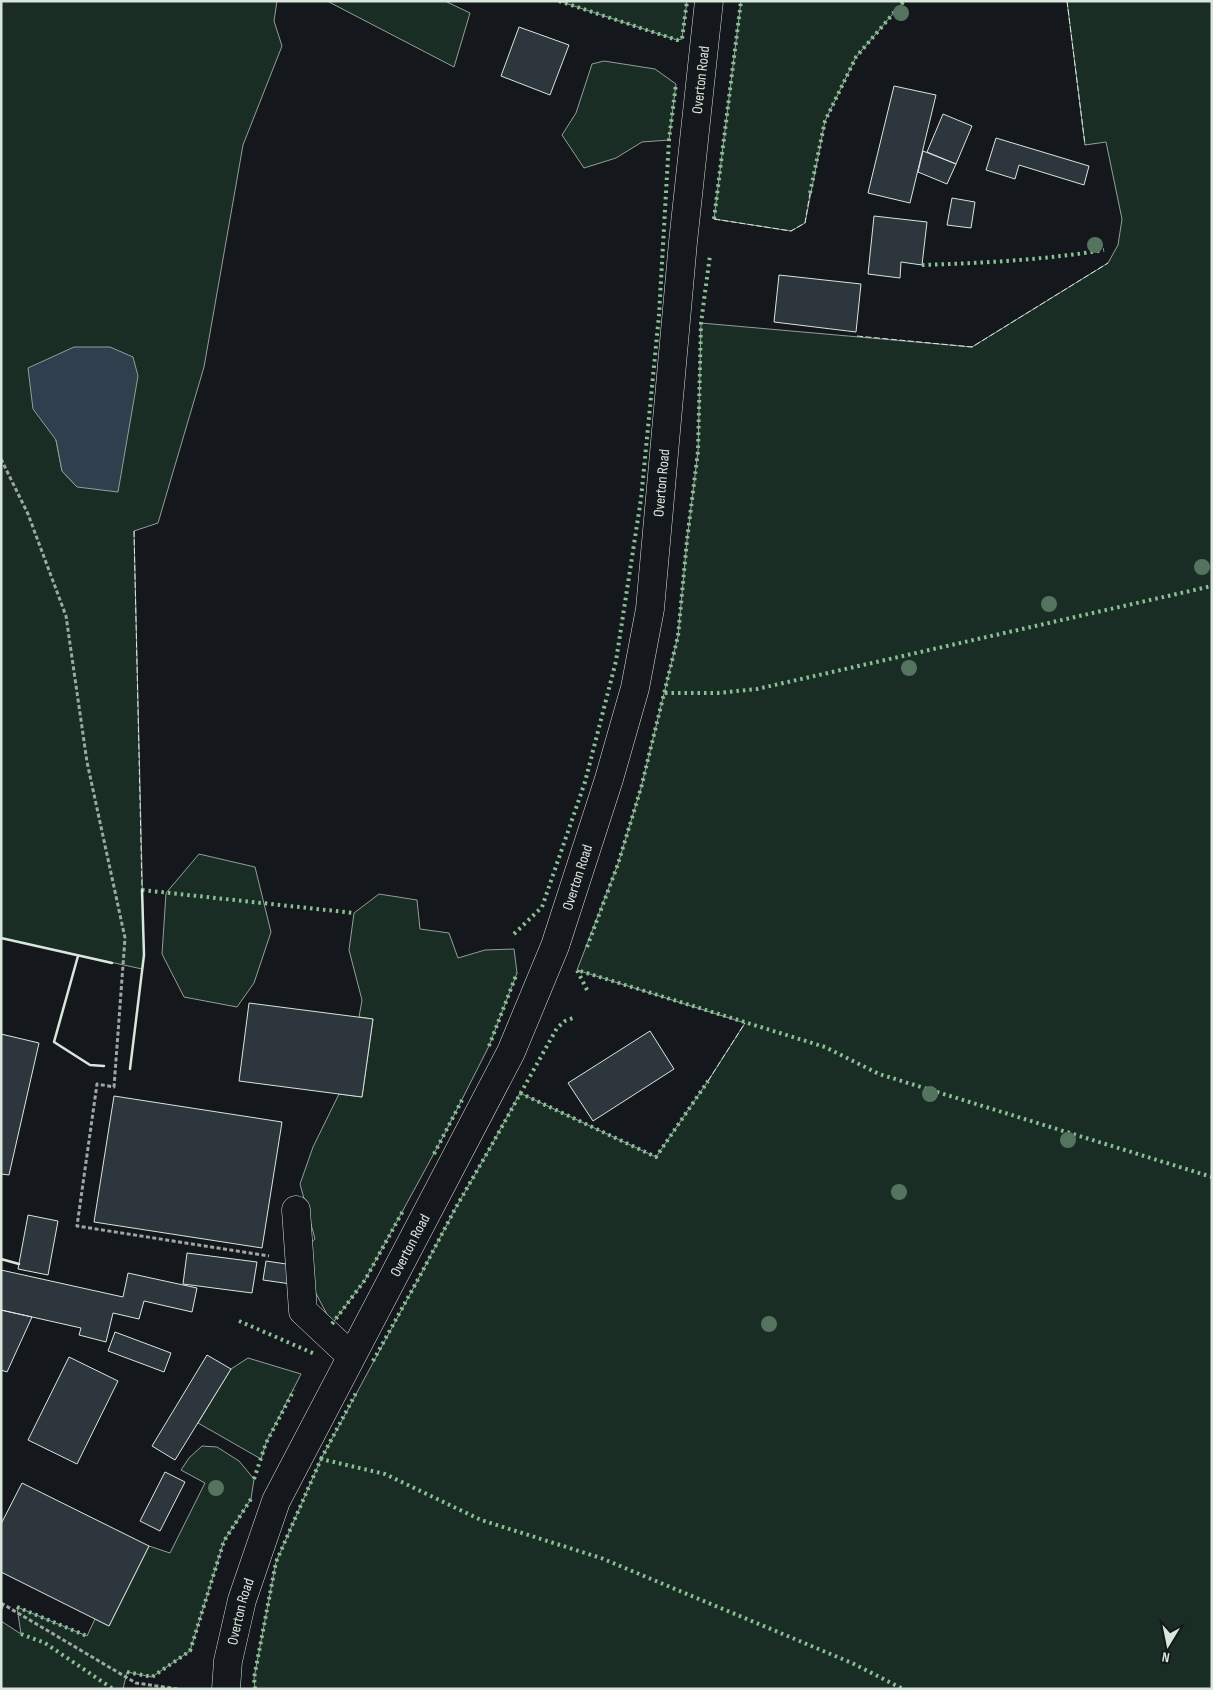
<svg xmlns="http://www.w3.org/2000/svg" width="1213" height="1690" font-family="'Sofia Sans Condensed',sans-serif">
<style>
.green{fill:#1a2d24;stroke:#939e99;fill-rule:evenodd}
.water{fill:#2f3f4d;stroke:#939e99}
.building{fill:#2c363c;stroke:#d8e6dc}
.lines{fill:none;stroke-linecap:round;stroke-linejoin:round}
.minor-casing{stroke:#d8e6dc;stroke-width:29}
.major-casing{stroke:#d8e6dc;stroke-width:29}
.path{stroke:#9da8a2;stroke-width:3;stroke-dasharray:4 2.5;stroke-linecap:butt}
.minor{stroke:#14181c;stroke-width:28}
.major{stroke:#14181c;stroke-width:28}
.hedge{stroke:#8ac095;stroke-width:4;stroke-dasharray:2.5 4;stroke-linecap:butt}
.fence{stroke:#d8e6dc;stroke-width:1;stroke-dasharray:6 2.5;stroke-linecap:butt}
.wall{stroke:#d8e6dc;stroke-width:2.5}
.tree{fill:#55745f}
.labels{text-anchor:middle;stroke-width:4;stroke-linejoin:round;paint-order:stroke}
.street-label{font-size:15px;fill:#d8e6dc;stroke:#14181c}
</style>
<rect width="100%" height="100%" fill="#14181c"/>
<path class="green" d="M1,1H277L274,21L282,46L243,145L204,367L158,523L134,531L144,955L142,969L1,938ZM56,440L77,487L62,471Z
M327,1H445L470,13L454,67Z
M559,1H687L682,39L677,40Z
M741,1H904L856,57L825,121L805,223L791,231L714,219Z
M1067,1H1212V1689H255L254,1678L276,1562L321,1459L422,1272L455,1209L490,1148L520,1093L656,1157L708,1081L745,1023L577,970L618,864L641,788L678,636L687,540L698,451L701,323L972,347L1108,263L1118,245L1122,219L1106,142L1085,145Z
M604,61L655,69L676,84L669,140L642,142L616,158L584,168L562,135L576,113L592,64Z
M199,854L255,867L271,932L254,983L237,1007L184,997L162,954L166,893Z
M379,894L417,900L420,929L449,933L458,958L485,950L514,949L517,973L489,1046L444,1135L365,1280L332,1324L310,1282L306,1247L315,1239L300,1184L313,1147L339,1094L362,1097L373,1019L359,1017L362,1000L349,950L354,913Z
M248,1358L301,1374L266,1443L261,1459L198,1423L231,1369Z
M202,1446L217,1447L239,1461L254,1479L251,1499L224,1541L190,1651L152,1677L127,1672L123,1689H1V1621L21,1634L17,1607L87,1636L95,1619L109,1626L149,1546L170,1553L205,1483L181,1470L189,1458Z"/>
<path class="water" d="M74,347H110L133,357L138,376L118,492L77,487L62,471L56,440L33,409L28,368Z"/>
<path class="building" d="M519,27L569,45L550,95L501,76Z
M894,86L936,95L910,203L868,193Z
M943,114L972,126L956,164L927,152Z
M996,138L1089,166L1084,185L1019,165L1015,179L986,170Z
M923,151L956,164L947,184L918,172Z
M952,198L975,202L971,228L947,225Z
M874,216L927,222L922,265L901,262L900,278L868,274Z
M779,275L861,284L856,332L774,322Z
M249,1003L373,1019L362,1097L239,1081Z
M650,1031L674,1069L593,1121L568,1083Z
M1,1034L39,1043L9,1175L1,1174Z
M114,1096L282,1122L262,1248L94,1222Z
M28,1215L58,1221L48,1275L18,1269Z
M187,1253L257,1262L252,1293L183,1284Z
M266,1261L293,1265L291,1284L263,1280Z
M1,1270L123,1297L128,1273L197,1288L192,1312L144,1301L139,1319L113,1313L106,1342L79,1335L81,1328L1,1310Z
M1,1310L32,1317L7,1372L1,1370Z
M115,1332L171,1353L164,1372L108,1351Z
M207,1355L231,1369L175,1460L152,1446Z
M69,1357L118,1381L77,1464L28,1440Z
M165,1472L185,1482L160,1531L140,1521Z
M22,1483L149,1546L109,1626L1,1572V1524Z"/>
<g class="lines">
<defs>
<path id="minor" d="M296,1210L303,1311L351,1356"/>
<g id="major">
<path id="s1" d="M226,1689L228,1661L242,1600L276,1501L511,1052L555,946L609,779L635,688L650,609L683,242L709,1"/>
</g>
</defs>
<use href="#minor" class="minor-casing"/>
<use href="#major" class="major-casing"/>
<path class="path" d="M1,459L28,514L66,616L87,762L125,938L114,1087L97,1084L77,1226L269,1256
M1,1603L136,1683L178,1689
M1,1609L3,1604"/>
<use href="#minor" class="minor"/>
<use href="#major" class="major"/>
<path class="hedge" d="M559,1L677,40L682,39L687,1
M810,193L825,121L856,57L904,1
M714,219L741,1
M922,265C983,263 1044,260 1104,250
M665,693H718L757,689L1212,586
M142,890L354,913
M514,934L542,907L585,782L616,661L641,499L659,315L669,140L676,84
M587,947L618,864L641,788L678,636L687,540L698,451L701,323L710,255
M587,990L577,970L825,1047L879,1074L1212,1177
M489,1046L517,973
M520,1093L656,1157L708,1081
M434,1154L462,1100
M239,1321L315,1354
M332,1324L365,1280L404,1209
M373,1361L422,1272L455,1209L490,1148L557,1028L565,1021L573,1018
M321,1459L357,1391
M254,1479L266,1443L294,1390
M17,1607L87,1636
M21,1634L45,1643L113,1689
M127,1672L152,1677L190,1651L224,1541L251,1499
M255,1689L254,1678L276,1562L321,1459L385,1474L481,1520L601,1558L852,1663L903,1689"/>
<path class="fence" d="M1067,1L1085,145
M714,219L791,231L805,223L810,193
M857,336L972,347L1108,263
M134,531L142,890
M708,1081L745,1023"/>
<path class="wall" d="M1,938L112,963
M78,956L54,1042L90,1065L104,1066
M130,1069L144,955L142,890
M1,1259L19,1264"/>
</g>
<g class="tree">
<circle cx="901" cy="13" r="8"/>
<circle cx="1095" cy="245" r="8"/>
<circle cx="1202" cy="567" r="8"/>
<circle cx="1049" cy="604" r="8"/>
<circle cx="909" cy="668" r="8"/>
<circle cx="930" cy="1094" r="8"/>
<circle cx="1068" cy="1140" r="8"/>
<circle cx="899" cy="1192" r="8"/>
<circle cx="769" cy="1324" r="8"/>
<circle cx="216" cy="1488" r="8"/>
</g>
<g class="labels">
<g class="street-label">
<text dy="5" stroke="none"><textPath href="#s1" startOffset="1699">Overton Road</textPath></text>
<text dy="5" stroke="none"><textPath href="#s1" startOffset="1294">Overton Road</textPath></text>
<text dy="5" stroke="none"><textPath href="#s1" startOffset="889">Overton Road</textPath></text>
<text dy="5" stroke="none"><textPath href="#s1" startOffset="484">Overton Road</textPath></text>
<text dy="5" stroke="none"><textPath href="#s1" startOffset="79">Overton Road</textPath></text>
</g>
</g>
<rect width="1213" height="1690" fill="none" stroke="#d8e6dc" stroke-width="5"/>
<g transform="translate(1168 1645) rotate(190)" stroke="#14181c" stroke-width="4" paint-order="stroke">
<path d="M0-4L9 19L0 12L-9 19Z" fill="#d8e6dc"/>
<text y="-8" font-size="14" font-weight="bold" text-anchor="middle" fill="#d8e6dc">N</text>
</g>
</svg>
